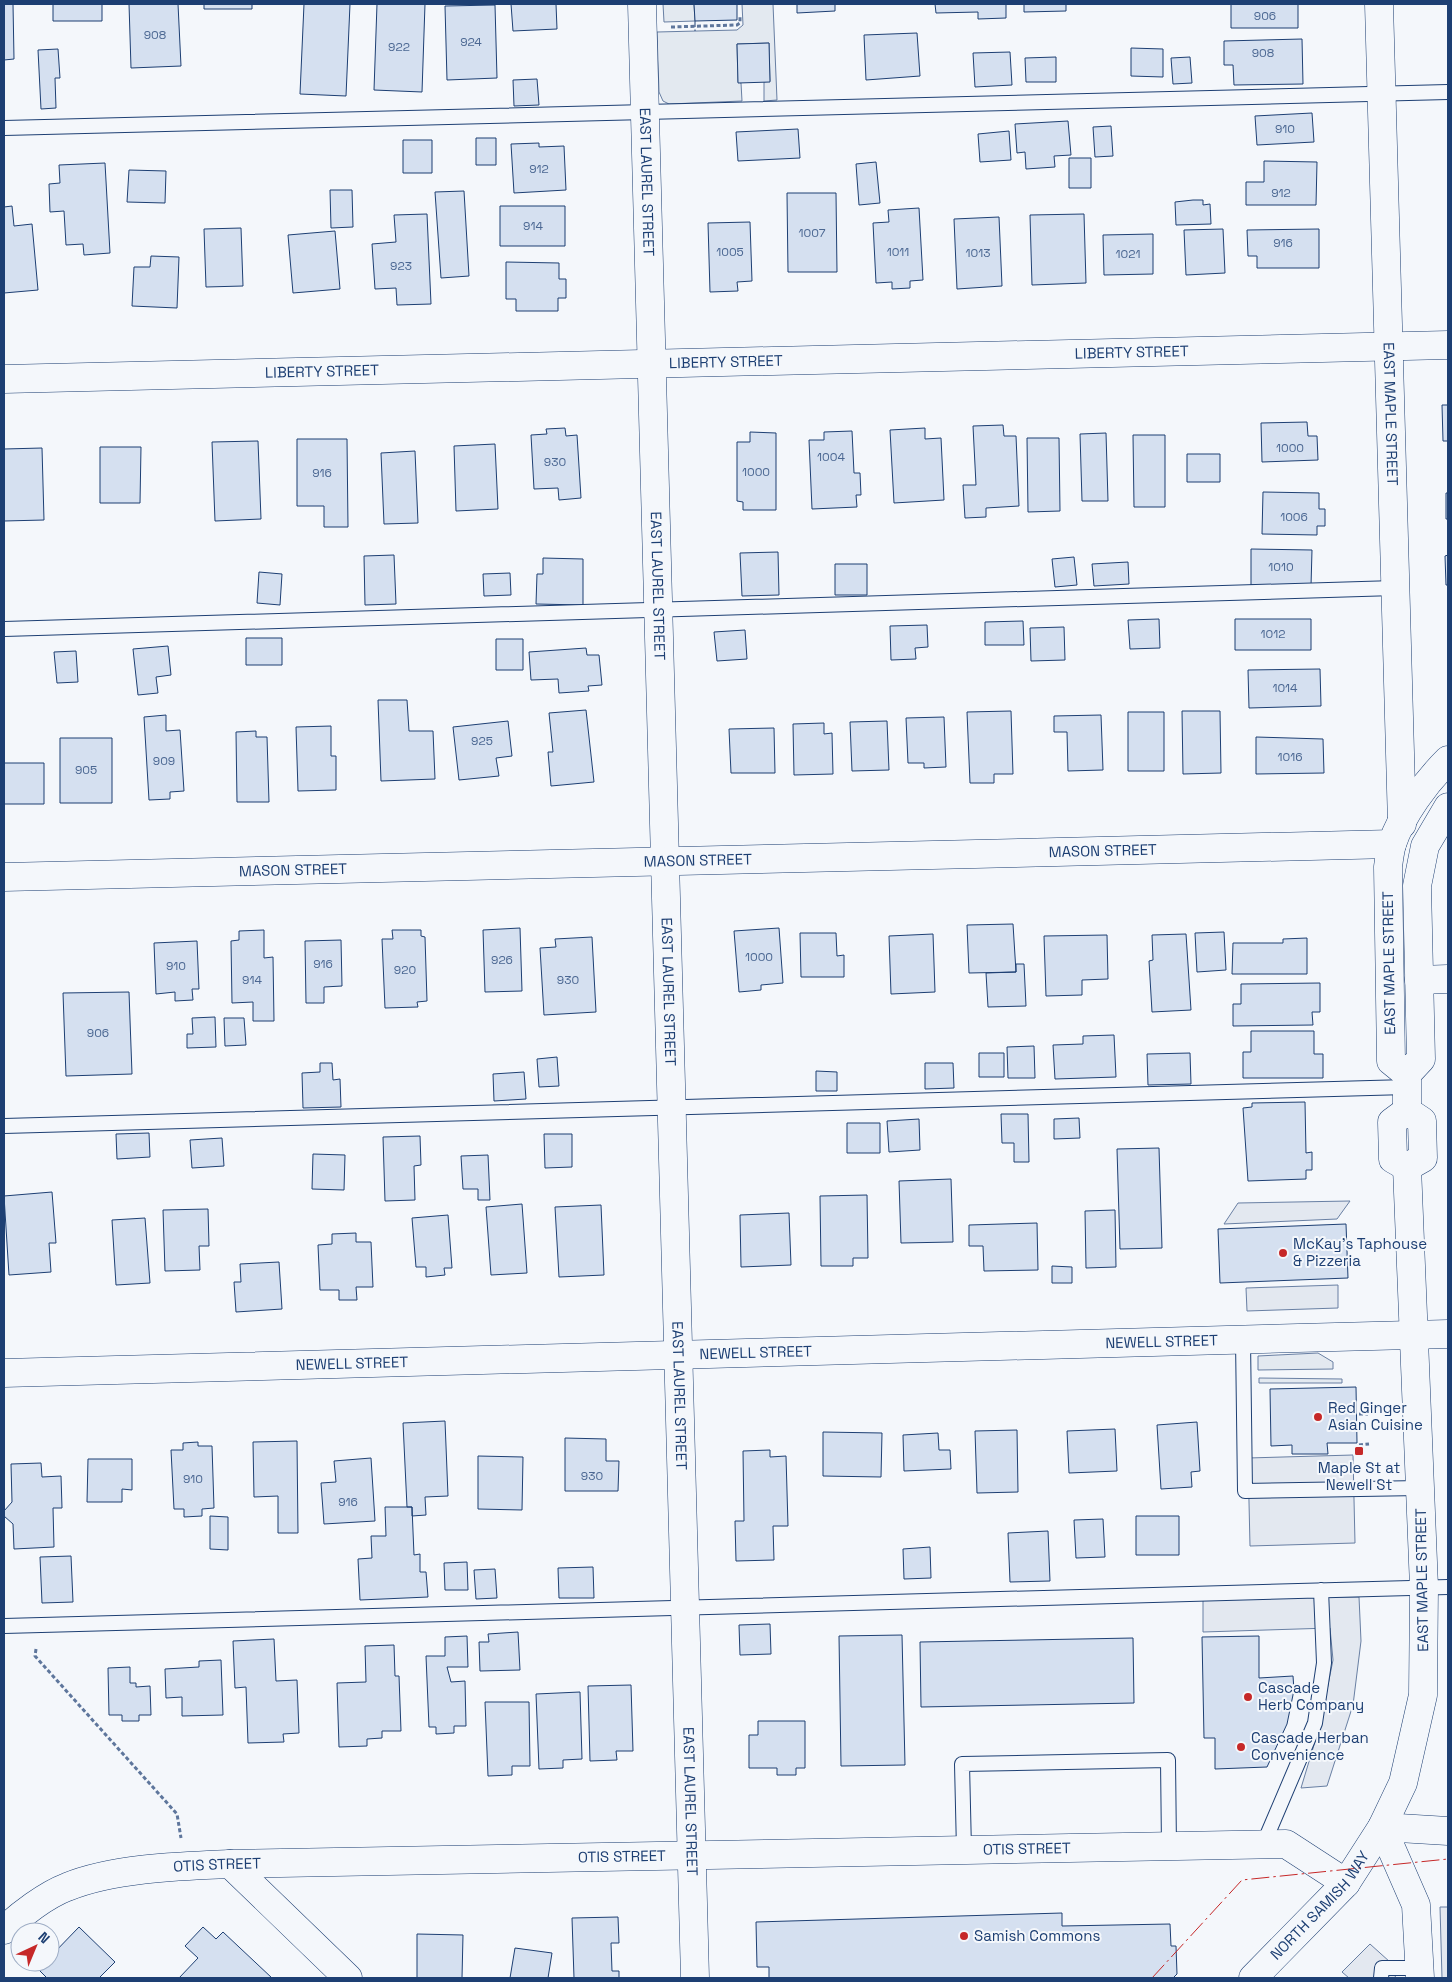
<svg xmlns="http://www.w3.org/2000/svg" width="1452" height="1982" font-family="'Space Grotesk',sans-serif">
<style>
.green{fill:#e3e9f0;stroke:#687fa3}
.parking{fill:#e3e8f0;stroke:#687fa3}
.building{fill:#d5e0f0;stroke:#1d3f73}
.lines{fill:none;stroke-linecap:round;stroke-linejoin:round}
.lane-casing{stroke:#1d3f73;stroke-width:16}
.street-casing{stroke:#1d3f73;stroke-width:29}
.secondary-casing{stroke:#1d3f73;stroke-width:29}
.path{stroke:#5e769c;stroke-width:3;stroke-dasharray:4 2.5;stroke-linecap:butt}
.lane{stroke:#f4f7fb;stroke-width:14}
.street{stroke:#f4f7fb;stroke-width:28}
.secondary{stroke:#f4f7fb;stroke-width:28}
.fence{stroke:#1d3f73;stroke-width:1;stroke-dasharray:6 2.5;stroke-linecap:butt}
.power{stroke:#c62828;stroke-width:1;stroke-dasharray:18 4 2.5 4;stroke-linecap:butt}
.poi-dot{fill:#c62828;stroke:#f4f7fb;stroke-width:2}
.labels{text-anchor:middle;stroke-width:4;stroke-linejoin:round;paint-order:stroke}
.number-label{font-size:12px;fill:#4b6792}
.street-label{font-size:15px;fill:#1d3f73;stroke:#f4f7fb}
.poi-label{font-size:15px;fill:#1d3f73;stroke:#f4f7fb;text-anchor:start}
</style>
<rect width="100%" height="100%" fill="#f4f7fb"/>
<path class="green" d="M663,4H694L695,21L664,22Z
M742,4H773L777,100L764,101V82L770,81L769,43L737,44L738,82L741,83L742,101L669,104L663,101L659,92L657,32L737,30L743,25Z
M1318,1353L1333,1362V1369L1258,1370V1356Z
M1259,1378L1342,1379V1383H1259Z"/>
<path class="parking" d="M1350,1201L1337,1219L1224,1224L1238,1203Z
M1338,1285V1308L1247,1311L1246,1288Z
M1353,1455L1355,1543L1250,1546L1248,1458Z
M1203,1596L1359,1597L1361,1641L1353,1705L1327,1786L1301,1788L1320,1725L1333,1660L1330,1628L1203,1632Z
M1440,1907H1448V1978H1442Z
M1370,1944L1400,1971L1394,1978H1349L1342,1972Z"/>
<path class="building" d="M4,4H13L14,59L4,60Z
M53,4H102V21H53Z
M129,4H178L181,66L131,68Z
M204,4H252V9H204Z
M304,4H350L346,96L300,94Z
M377,4H425L422,92L374,90Z
M511,4H556L557,29L513,31Z
M694,4H737V20L695,21Z
M797,4H835V11L797,13Z
M935,4H1006V18L978,19V12L936,13Z
M1024,4H1066V11L1024,12Z
M1231,4H1298V28H1231Z
M495,5L497,78L447,80L445,6Z
M917,33L920,76L866,80L864,35Z
M1302,39L1303,84L1234,85L1233,65H1224V41Z
M769,43L770,82L738,83L737,44Z
M1131,48L1163,49V77L1131,76Z
M58,49L60,78H55L56,108L41,109L38,50Z
M1010,52L1012,85L975,87L973,53Z
M1056,57V82H1026L1025,58Z
M1190,57L1192,83L1173,84L1171,58Z
M537,79L539,105L514,106L513,80Z
M1312,113L1314,142L1257,145L1255,116Z
M1068,121L1071,155L1054,156L1055,167L1026,169L1025,152L1017,153L1015,124Z
M1111,126L1113,156L1095,157L1093,127Z
M798,129L800,158L738,161L736,132Z
M1009,131L1011,160L980,162L978,134Z
M476,138H496V165H476Z
M403,140H432V173H403Z
M539,143V147L564,146L566,190L514,193L511,144Z
M1069,158H1091V188H1069Z
M1264,161L1317,162L1316,205H1246V182H1264Z
M876,162L880,203L859,205L856,164Z
M105,163L110,253L84,255L83,244L66,245L64,211L50,212L49,184L60,183L59,165Z
M129,170L166,171L165,203L127,202Z
M330,190H352L353,227L331,228Z
M464,191L469,276L441,278L435,192Z
M787,193H836L837,272H788Z
M1193,200H1203V205L1210,204L1211,224L1176,225L1175,202Z
M12,206L14,226L32,224L38,290L4,293V207Z
M500,206H565V246H500Z
M919,208L923,280L910,281V288L892,289V282L876,283L873,223L889,222L888,210Z
M427,214L431,304L397,305L396,288L375,289L372,244L396,242L394,215Z
M1084,214L1086,283L1032,285L1030,215Z
M999,217L1002,286L957,289L954,219Z
M750,222L752,281L737,282L738,291L710,292L708,223Z
M241,228L243,286L206,287L204,229Z
M1223,229L1225,273L1186,275L1184,230Z
M1319,229V268H1257V256H1248L1247,230Z
M335,231L340,289L293,293L288,235Z
M1153,234V274L1104,275L1103,235Z
M151,256L179,257L177,308L132,306L134,267H150Z
M506,262L559,263V279H566V298H558V311H516V299H506Z
M1442,405H1448V441H1443Z
M1307,422L1308,436H1317L1318,460L1262,462L1261,423Z
M1003,425L1004,436H1016L1019,506L986,508V517L965,518L963,485H976L973,426Z
M565,428L566,436L577,435L581,498L559,500L558,488L534,489L531,435L547,434L546,429Z
M925,428V439L941,438L944,500L894,503L890,430Z
M852,431L854,473H860L861,495H856L857,507L812,509L809,440H824V432Z
M750,432L776,433V510H743V502L737,501V442H750Z
M1106,433L1108,501H1082L1080,434Z
M1133,435H1165V507H1134Z
M1027,438H1059L1060,511L1028,512Z
M297,439H347L348,527H324V506H297Z
M258,441L261,519L215,521L212,442Z
M495,444L498,509L456,511L454,446Z
M100,447H141L140,503H100Z
M42,448L44,520L4,521V449Z
M415,451L418,523L384,524L381,453Z
M1187,454H1220V482H1187Z
M1263,492L1319,493V509H1325V526H1317V535L1262,534Z
M1446,493H1448V519H1446Z
M1251,549L1312,550L1311,586L1251,585Z
M778,552L779,595L742,596L740,553Z
M394,555L396,604L365,605L364,556Z
M1448,555V585H1446L1445,556Z
M1074,557L1077,585L1055,587L1052,559Z
M543,558L583,559V605L536,604L537,574H543Z
M1128,562L1129,584L1094,586L1092,564Z
M835,564H867V595H835Z
M259,572L282,574L280,605L257,603Z
M510,573L511,595L484,596L483,574Z
M1159,619L1160,648L1130,649L1128,620Z
M1235,619H1311V650H1235Z
M1023,621L1024,645H985V622Z
M927,625L928,647L915,648L916,659L891,660L890,626Z
M1064,627L1065,660L1031,661L1030,628Z
M745,630L747,659L717,661L714,632Z
M246,638H282V665H246Z
M496,639H523V670H496Z
M168,646L171,675L156,677L158,693L138,695L133,649Z
M586,648L587,655H599L602,685L588,686L589,691L559,693L558,679L531,680L529,652Z
M76,651L78,682L57,683L54,652Z
M1320,669L1321,706L1249,708L1248,670Z
M378,700H407L409,731H433L435,779L381,781Z
M586,710L594,782L551,786L548,752H553L549,713Z
M1011,711L1013,774H994V783H970L967,712Z
M1182,711H1220L1221,773L1183,774Z
M1128,712H1164V771H1128Z
M166,715V731L180,730L184,791L170,792V799L149,800L144,717Z
M1101,715L1103,770L1068,771L1067,732H1054V716Z
M944,717L946,767L924,768V763H908L906,718Z
M508,721L512,756L496,758L499,776L459,780L453,727Z
M887,721L889,770L852,771L850,722Z
M824,723V734L832,733L833,774L794,775L793,724Z
M331,726V756H336V790L298,791L296,727Z
M774,728L775,773H731L729,729Z
M256,731V737H267L269,802H237L236,732Z
M1256,737L1323,739L1324,773L1256,774Z
M60,738H112V803H60Z
M4,763H44V804H4Z
M1013,924L1016,972L969,973L967,925Z
M520,928L522,991L485,992L483,930Z
M779,928L783,983L761,985V990L739,992L734,931Z
M264,930V958L273,957L274,1021H253V1002L232,1003L231,941L239,940V931Z
M392,930H421V936L425,937L427,1001L417,1002L418,1007L385,1008L382,939H393Z
M1224,932L1226,970L1197,972L1195,933Z
M800,933H836L837,956L844,955V977H801Z
M933,934L935,992L891,994L889,936Z
M1186,934L1191,1010L1152,1012L1149,961L1153,960L1152,935Z
M1107,935L1108,979L1082,980V995L1046,996L1044,936Z
M592,937L596,1012L544,1015L540,948L556,947L555,939Z
M1307,938V974H1232L1233,943H1283V939Z
M341,940L342,986L324,987V1003H306L305,941Z
M197,941L199,989H192L193,1000L175,1001V992L156,994L154,943Z
M1016,964H1024L1026,1006L988,1007L986,973L1016,972Z
M1320,983V1012H1312L1313,1025L1233,1026V1004H1241V984Z
M129,992L132,1074L66,1076L63,993Z
M215,1017L216,1047L187,1048V1034H193L192,1018Z
M224,1018H244L246,1045L225,1046Z
M1251,1031H1314V1054H1323V1078H1243V1052H1251Z
M1114,1035L1116,1077L1055,1079L1053,1045L1083,1044V1036Z
M1034,1046L1035,1078H1008L1007,1047Z
M979,1053H1004V1077H979Z
M1190,1053L1191,1084L1148,1085L1147,1054Z
M557,1057L559,1086L539,1087L537,1059Z
M320,1063H332L333,1080L340,1079L341,1107L303,1108L302,1073L320,1072Z
M925,1063H953L954,1088L925,1089Z
M816,1071L837,1072V1091H816Z
M524,1072L526,1099L494,1101L493,1074Z
M1305,1102L1306,1153L1312,1152V1170H1306V1179L1248,1181L1243,1108L1252,1107V1103Z
M1001,1114H1028L1029,1162H1014V1143H1002Z
M1079,1118L1080,1138L1054,1139V1119Z
M919,1119L920,1150L889,1152L887,1121Z
M847,1123H880V1153H847Z
M149,1133L150,1157L117,1159L116,1134Z
M544,1134H572V1167L545,1168Z
M420,1136L421,1165L414,1166L415,1200L385,1201L383,1137Z
M222,1138L224,1166L192,1168L190,1140Z
M1159,1148L1162,1248L1120,1249L1117,1149Z
M313,1154L345,1155L344,1190L312,1189Z
M488,1155L490,1200H478V1189H463L461,1156Z
M951,1179L953,1242L901,1243L899,1181Z
M52,1192L56,1243H49L51,1272L9,1275L4,1196Z
M867,1195L868,1258H853V1266H821L820,1196Z
M522,1204L527,1273L491,1275L486,1207Z
M601,1205L604,1275L559,1277L555,1207Z
M208,1209L209,1246H199L200,1270L165,1271L163,1210Z
M1115,1210L1116,1267L1086,1268L1085,1211Z
M789,1213L791,1265L741,1267L740,1215Z
M448,1215L452,1268H444L445,1275L426,1277V1267H416L412,1218Z
M145,1218L150,1283L116,1285L112,1220Z
M1037,1223L1038,1270L984,1271L983,1246H969V1225Z
M1346,1224L1348,1278L1220,1283L1218,1229Z
M356,1233V1242H371L373,1287H356L357,1300H339V1290H320L318,1245L332,1244V1234Z
M279,1262L282,1309L236,1312L234,1282H241L240,1264Z
M1052,1266L1072,1267V1283H1052Z
M1356,1387L1357,1443H1327L1328,1454H1292V1445L1271,1446L1270,1389Z
M445,1421L448,1496L425,1497L426,1515L412,1516V1507H407L403,1423Z
M1197,1422L1200,1471L1191,1472L1192,1487L1161,1489L1157,1425Z
M1115,1429L1117,1471L1069,1473L1067,1431Z
M1017,1430L1018,1492L977,1493L975,1431Z
M823,1432L882,1433L881,1477L823,1476Z
M938,1433L939,1450H950L951,1469L904,1471L903,1435Z
M565,1438L606,1439V1461H619L618,1491H565Z
M297,1441L298,1533H278V1496L254,1497L253,1442Z
M198,1442V1446H212L214,1508L202,1509V1516L184,1517V1509H174L171,1450H183V1443Z
M770,1450V1457L786,1456L788,1526H773L774,1560L736,1561L735,1521H744L743,1451Z
M478,1456L523,1457L522,1510L478,1509Z
M371,1458L375,1521L324,1524L321,1483L336,1482L334,1461Z
M88,1459H132V1490L122,1489V1502H87Z
M41,1463L42,1477L61,1476L62,1508H53L54,1547L14,1549L13,1524L4,1516V1511L12,1502L11,1464Z
M385,1507H412L414,1555L420,1554V1572H426L428,1597L360,1600L358,1559L372,1558L371,1536H386Z
M210,1516L228,1517V1550L210,1549Z
M1136,1516H1179V1555H1136Z
M1103,1519L1105,1557L1076,1558L1074,1520Z
M1048,1531L1050,1581L1010,1582L1008,1533Z
M930,1547L931,1578L904,1579L903,1549Z
M71,1556L73,1602L42,1603L40,1557Z
M467,1562L468,1590H445L444,1563Z
M593,1567L594,1598H559L558,1568Z
M495,1569L497,1598L476,1599L474,1570Z
M770,1624L771,1654L740,1655L739,1625Z
M518,1632L520,1670L480,1671L479,1642H489L488,1634Z
M902,1635L905,1765L841,1766L839,1636Z
M467,1636L468,1667H447L451,1682L465,1681L466,1726H454V1733L436,1734V1727H429L426,1656H445V1637Z
M1259,1636V1678L1293,1676L1294,1690L1287,1724L1267,1767L1215,1769V1738H1204L1202,1637Z
M1133,1638L1134,1703L921,1707L920,1642Z
M274,1639L276,1681L297,1680L299,1733L283,1734L284,1742L248,1743L246,1687L235,1688L233,1641Z
M394,1645L395,1676H399L401,1731H382V1738L367,1739V1746L339,1747L337,1683L366,1682L365,1646Z
M221,1660L223,1715L182,1716V1697L166,1698L165,1669L199,1667V1661Z
M130,1667V1683H136V1687L150,1686L151,1715H139V1721H122V1715H109L108,1668Z
M631,1685L633,1751H616L617,1760L590,1761L588,1686Z
M580,1692L582,1759L563,1760V1768L539,1769L536,1694Z
M485,1702H529L530,1766H512V1775L488,1776Z
M758,1721H805V1768H796V1775H777V1768H749V1735H758Z
M1062,1913V1926L1170,1924L1171,1946H1176L1177,1974L1173,1978H769V1967H757L756,1922Z
M618,1917L619,1943H611L612,1971H619V1978H574L572,1918Z
M79,1927L115,1962L99,1978H47L38,1969L45,1962H50V1957Z
M203,1927L216,1939L223,1932L272,1978H179L198,1958L185,1946Z
M417,1934L463,1935L462,1978H417Z
M515,1948L552,1953L548,1978H510Z"/>
<g class="lines">
<defs>
<path id="lane" d="M4,128L1448,92
M4,629L1395,588
M4,1126L1407,1087
M1243,1340L1245,1491L1420,1488
M4,1626L1448,1587
M1263,1845L1315,1723L1324,1663L1321,1590
M964,1850L962,1764L1168,1760L1169,1847
M1381,1978L1382,1968H1419"/>
<g id="street">
<path id="s1" d="M642,4L695,1978"/>
<path id="s2" d="M1379,4L1402,824"/>
<path id="s3" d="M4,379L1448,345"/>
<path id="s4" d="M4,877L1392,844"/>
<path d="M1419,980L1448,979"/>
<path id="s5" d="M4,1373L1448,1334"/>
<path d="M230,1864L348,1978"/>
<path id="s6" d="M4,1930C20,1915 46,1895 67,1887C113,1868 180,1866 230,1864L1286,1844L1346,1883"/>
<path d="M1420,1978L1416,1905L1382,1827L1448,1831"/>
</g>
<g id="secondary">
<path d="M1407,1074L1391,1061L1388,867C1389,859 1390,851 1392,844C1402,814 1426,782 1448,760"/>
<path d="M1407,1111V1074L1421,1059L1417,886L1425,846L1448,807"/>
<path d="M1407,1111L1392,1122L1393,1159L1407,1167"/>
<path d="M1407,1111L1422,1121L1423,1158L1407,1167"/>
<path id="s7" d="M1253,1978L1346,1883L1382,1827L1403,1783L1423,1695L1424,1587L1407,1167"/>
</g>
</defs>
<use href="#lane" class="lane-casing"/>
<use href="#street" class="street-casing"/>
<use href="#secondary" class="secondary-casing"/>
<path class="path" d="M671,27L737,25L740,23V15
M1359,1414H1368
M1359,1445L1369,1444
M36,1649L35,1656L177,1814L181,1838"/>
<use href="#lane" class="lane"/>
<use href="#street" class="street"/>
<use href="#secondary" class="secondary"/>
<path class="fence" d="M695,21V31"/>
<path class="power" d="M1152,1978L1242,1880L1448,1859"/>
</g>
<g class="poi-dot">
<circle cx="1283" cy="1253" r="5"/>
<circle cx="1318" cy="1417" r="5"/>
<rect x="1354" y="1446" width="10" height="10" rx="2.5"/>
<circle cx="1248" cy="1697" r="5"/>
<circle cx="1241" cy="1747" r="5"/>
<circle cx="964" cy="1936" r="5"/>
</g>
<g class="labels">
<g class="number-label">
<text x="1265" y="20">906</text>
<text x="155" y="39">908</text>
<text x="471" y="46">924</text>
<text x="399" y="51">922</text>
<text x="1263" y="57">908</text>
<text x="1285" y="133">910</text>
<text x="539" y="173">912</text>
<text x="1281" y="197">912</text>
<text x="533" y="230">914</text>
<text x="812" y="237">1007</text>
<text x="1283" y="247">916</text>
<text x="730" y="256">1005</text>
<text x="898" y="256">1011</text>
<text x="978" y="257">1013</text>
<text x="1128" y="258">1021</text>
<text x="401" y="270">923</text>
<text x="1290" y="452">1000</text>
<text x="831" y="461">1004</text>
<text x="555" y="466">930</text>
<text x="756" y="476">1000</text>
<text x="322" y="477">916</text>
<text x="1294" y="521">1006</text>
<text x="1281" y="571">1010</text>
<text x="1273" y="638">1012</text>
<text x="1285" y="692">1014</text>
<text x="482" y="745">925</text>
<text x="1290" y="761">1016</text>
<text x="164" y="765">909</text>
<text x="86" y="774">905</text>
<text x="759" y="961">1000</text>
<text x="502" y="964">926</text>
<text x="323" y="968">916</text>
<text x="176" y="970">910</text>
<text x="405" y="974">920</text>
<text x="252" y="984">914</text>
<text x="568" y="984">930</text>
<text x="98" y="1037">906</text>
<text x="592" y="1480">930</text>
<text x="193" y="1483">910</text>
<text x="348" y="1506">916</text>
</g>
<g class="street-label">
<text dy="5" stroke="none"><textPath href="#s1" startOffset="178">EAST LAUREL STREET</textPath></text>
<text dy="5" stroke="none"><textPath href="#s3" startOffset="1128">LIBERTY STREET</textPath></text>
<text dy="5" stroke="none"><textPath href="#s3" startOffset="722">LIBERTY STREET</textPath></text>
<text dy="5" stroke="none"><textPath href="#s3" startOffset="318">LIBERTY STREET</textPath></text>
<text dy="5" stroke="none"><textPath href="#s2" startOffset="410">EAST MAPLE STREET</textPath></text>
<text dy="5" stroke="none"><textPath href="#s1" startOffset="582">EAST LAUREL STREET</textPath></text>
<text dy="5" stroke="none"><textPath href="#s4" startOffset="1099">MASON STREET</textPath></text>
<text dy="5" stroke="none"><textPath href="#s4" startOffset="694">MASON STREET</textPath></text>
<text dy="5" stroke="none"><textPath href="#s4" startOffset="289">MASON STREET</textPath></text>
<text transform="translate(1389 963) rotate(-91)" y="5">EAST MAPLE STREET</text>
<text dy="5" stroke="none"><textPath href="#s1" startOffset="988">EAST LAUREL STREET</textPath></text>
<text dy="5" stroke="none"><textPath href="#s5" startOffset="1158">NEWELL STREET</textPath></text>
<text dy="5" stroke="none"><textPath href="#s5" startOffset="752">NEWELL STREET</textPath></text>
<text dy="5" stroke="none"><textPath href="#s5" startOffset="348">NEWELL STREET</textPath></text>
<text dy="5" stroke="none"><textPath href="#s1" startOffset="1392">EAST LAUREL STREET</textPath></text>
<text transform="translate(1422 1580) rotate(-91)" y="5">EAST MAPLE STREET</text>
<text dy="5" stroke="none"><textPath href="#s1" startOffset="1798">EAST LAUREL STREET</textPath></text>
<text dy="5" stroke="none"><textPath href="#s6" startOffset="1039">OTIS STREET</textPath></text>
<text dy="5" stroke="none"><textPath href="#s6" startOffset="634">OTIS STREET</textPath></text>
<text dy="5" stroke="none"><textPath href="#s6" startOffset="229">OTIS STREET</textPath></text>
<text dy="5" stroke="none"><textPath href="#s7" startOffset="99">NORTH SAMISH WAY</textPath></text>
</g>
<g class="poi-label">
<text x="1293" y="1249">McKay’s Taphouse<tspan x="1293" dy="17">&amp; Pizzeria</tspan></text>
<text x="1328" y="1413">Red Ginger<tspan x="1328" dy="17">Asian Cuisine</tspan></text>
<text x="1359" y="1473" text-anchor="middle">Maple St at<tspan x="1359" dy="17">Newell St</tspan></text>
<text x="1258" y="1693">Cascade<tspan x="1258" dy="17">Herb Company</tspan></text>
<text x="1251" y="1743">Cascade Herban<tspan x="1251" dy="17">Convenience</tspan></text>
<text x="974" y="1941">Samish Commons</text>
</g>
</g>
<rect width="1452" height="1982" fill="none" stroke="#1d3f73" stroke-width="10"/>
<g transform="translate(35 1947) rotate(44)"><circle r="24" fill="#f4f7fb" stroke="#9eadc5"/>
<path d="M0-4L9 19L0 12L-9 19Z" fill="#c62828"/>
<text y="-8" font-size="14" font-weight="bold" text-anchor="middle" fill="#1d3f73">N</text>
</g>
</svg>
